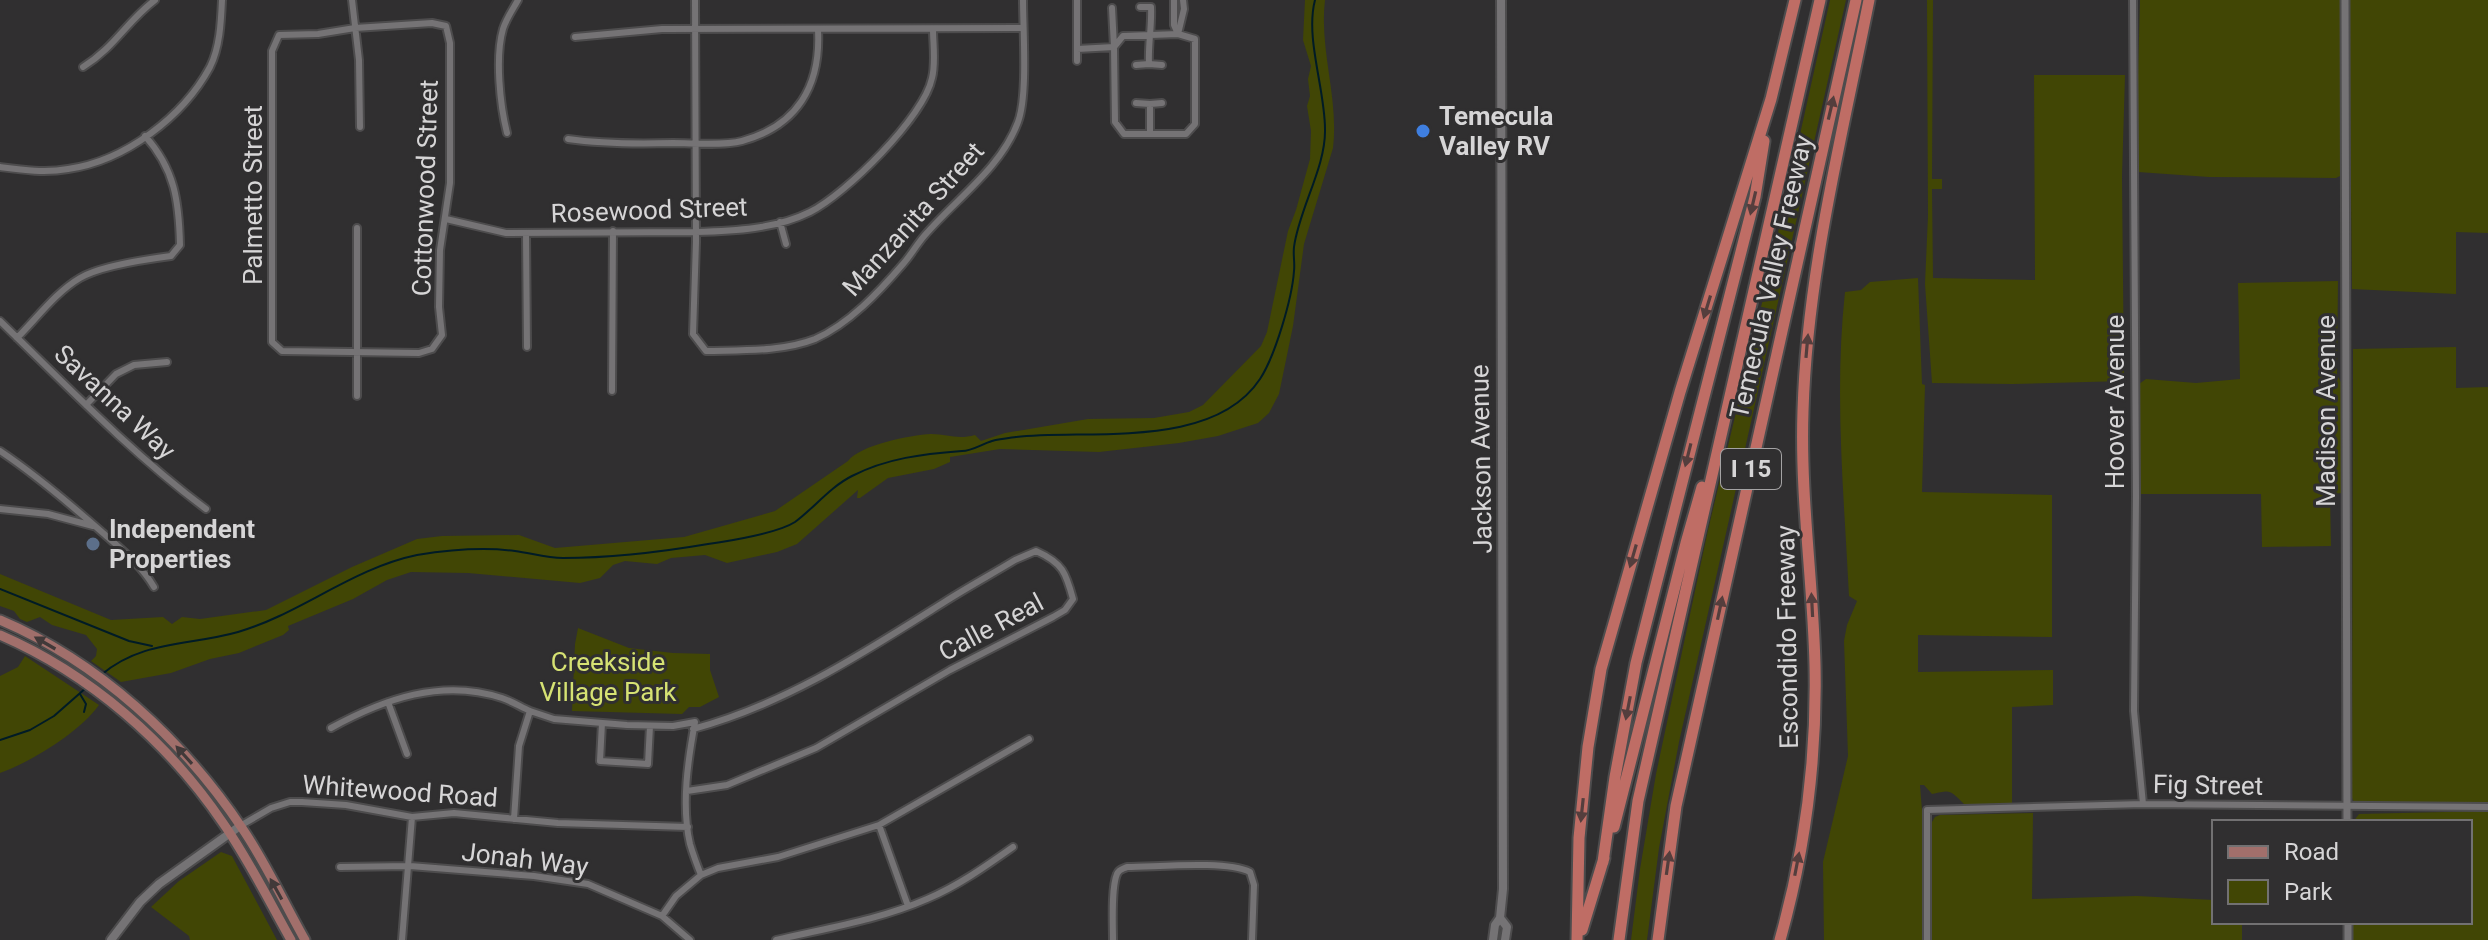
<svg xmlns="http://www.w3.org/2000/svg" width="2488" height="940" font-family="Roboto,sans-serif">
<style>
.green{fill:#414605}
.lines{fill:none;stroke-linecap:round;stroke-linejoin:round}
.stream{stroke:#001b26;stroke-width:2}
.minor-casing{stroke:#4d4c4d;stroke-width:10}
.tertiary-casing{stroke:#4d4c4d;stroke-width:11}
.secondary-casing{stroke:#4d4c4d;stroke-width:12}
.primary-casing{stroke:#4d4c4d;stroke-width:13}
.motorway-casing{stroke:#4d4c4d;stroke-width:15}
.minor{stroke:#757375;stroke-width:6}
.tertiary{stroke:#757375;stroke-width:7}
.secondary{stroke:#757375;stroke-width:8}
.primary{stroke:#a16f6b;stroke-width:9}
.motorway{stroke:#bf6d65;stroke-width:11}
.oneway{fill:#543e3d}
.oneway2{fill:#413939}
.shop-dot{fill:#3f7fe0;stroke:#302f30;stroke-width:3}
.service-dot{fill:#5c6f8a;stroke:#302f30;stroke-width:3}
.labels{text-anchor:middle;stroke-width:6;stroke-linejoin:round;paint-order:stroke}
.shield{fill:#302f30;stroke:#a4a3a4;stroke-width:2}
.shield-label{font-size:24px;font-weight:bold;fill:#d6d5d6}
.poi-label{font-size:26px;font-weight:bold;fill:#d6d5d6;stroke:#302f30;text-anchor:start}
.street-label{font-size:26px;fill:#d6d5d6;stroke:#302f30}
.park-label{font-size:26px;fill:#d6e273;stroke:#302f30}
</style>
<rect width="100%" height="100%" fill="#302f30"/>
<path class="green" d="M1305,0H1325C1319,50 1339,98 1333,148L1304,244L1293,326L1279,394L1269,413L1258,423L1218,436L1179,443L1099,452L1000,449L950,457V462L934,469L888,478L860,498H857L858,490L797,544L777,552L727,563L705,555L671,558L657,564L625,561L613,565L600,578L580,583L468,573L411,572L387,580L353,599L288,626L289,630L283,635L239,653L210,659L171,673L121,682L91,661L96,656L97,649L86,635L52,625L40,617L27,622L20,619L14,611L0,606V574L111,620L163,617L172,624L182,617L200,619L266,610L352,567L417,539L442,536L519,535L555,548L684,537L775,511L848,461C860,445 910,435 931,434C948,434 957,440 975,435L981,441L1005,433L1088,419L1154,418L1189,412L1203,405L1261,346L1267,332L1288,231L1296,210L1310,159L1311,131L1307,106L1310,96L1308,79L1311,66L1303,40Z
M1830,0H1846L1679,742L1659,848L1647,940H1631L1640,869L1656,774L1708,530L1767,282Z
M1927,0H1933L1932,179H1942V189H1932L1933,278L2035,280L2034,75H2125L2122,176L2124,381L2013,384L1932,383L1925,284L1928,216Z
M2140,0H2341L2342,175L2336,178L2209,177L2138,172L2137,113Z
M2349,0H2488V233L2456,232V294L2352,289Z
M1918,278L1922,384L1925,385L1922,492L2052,495V637L1918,635V672L2053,670V705L2012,707V804H1964C1949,789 1951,790 1932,794L1924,785H1920L1924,836L1922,940H1824L1823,862L1848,756L1844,641L1847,625L1857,601L1849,596C1844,495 1834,393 1845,292L1861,290L1870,282Z
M2338,281L2337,375L2342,384L2343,493L2330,494L2331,546L2262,547L2261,494H2139V384L2146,379L2196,383L2240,379L2238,283Z
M2456,347V388L2488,387V802H2354L2352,798L2353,349Z
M578,628L629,648L673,653L710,654V670L719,697L700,707H689L682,714L572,711L575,644Z
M25,656L99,705C80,732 31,762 0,773V676L18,667Z
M2488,811V940H2353V922H2470V822H2353L2359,814Z
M2033,813L2032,899L2137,896L2214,900V922H2242V940H1931L1932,822L1935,817L1940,815Z
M221,852L232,856L277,940H190L189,936L151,907L179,881Z"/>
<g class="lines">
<path class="stream" d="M0,589L129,641L152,646
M101,675C142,640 189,646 238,632C300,614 353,568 417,555C448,550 484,547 515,551C531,553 546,558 563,558C611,558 661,552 708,544C730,541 778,533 795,522C814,508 830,487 852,476C887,458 923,454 962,451C972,451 982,444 992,441C1000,439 1009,438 1016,437C1090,429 1213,450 1260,379C1275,356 1292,299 1294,271C1295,263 1293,255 1294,247C1299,209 1326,167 1325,129C1325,89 1305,38 1315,0
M80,694L86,704L84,712
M0,740L30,730L54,716L87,687"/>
<defs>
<path id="minor" d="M352,0L359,60L360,127
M695,0L696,242L693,334L706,351C741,350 782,352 815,339C849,324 879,292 903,264C911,255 917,244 925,235C956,199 1001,168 1018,122C1028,95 1023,31 1023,0
M1077,0V61
M1174,0V25L1178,34L1184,9L1183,0
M2133,0L2136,496L2134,711L2143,804
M432,23L446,26L450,43V183L440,250L439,307L442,335L432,349L419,353L282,351L272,342V51L279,35L318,34L355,28Z
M1178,34L1195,39V124L1186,134H1124L1115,122L1114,47L1123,36Z
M575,37L662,29L1023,28
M1077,49L1114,47L1112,8
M1149,64L1162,65
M1136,65L1149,64C1148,44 1152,26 1151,7H1140
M83,67C115,47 126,22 155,0
M1136,103L1150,104V134
M1150,104L1162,103
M507,133C500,105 495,57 503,29C506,19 513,9 518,0
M568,139C603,144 638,144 673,143C693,143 723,146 742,141C797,126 821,86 818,30
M0,167C23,170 45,173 68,169C125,161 183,117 210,67C220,47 221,22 222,0
M446,219L506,233L696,232C734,231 776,229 810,212C846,194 924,117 932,78C936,63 933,44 933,29
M780,222L786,244
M526,233L527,347
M0,321C67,386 131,453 206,509
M17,338C37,318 56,292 80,278C100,266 148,259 171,256L180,245C179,202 175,169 145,136
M612,391L613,231
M357,396V228
M86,405L116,374L134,365L167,362
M0,451C36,475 70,504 103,533C122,550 141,565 154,587
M0,509L48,514L93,526
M388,702L407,754
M602,723L600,761L648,764L650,726
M331,728C384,699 442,678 502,698C511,701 521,707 530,711
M687,791L727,785L816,748L950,670L1053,617L1065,610L1073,599C1066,573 1063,563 1036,551L1015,560C992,574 968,587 946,601C865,652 786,704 693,729
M514,819L519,746L530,711L554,719L627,725L673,726L695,722C688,760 681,805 690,844C693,854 697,865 701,875
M879,825L908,906
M240,826L271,808L290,802H302L346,805L412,817L454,813L558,823L688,827
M340,867L410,866L534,876L588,884L662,916L690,940
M662,916L676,896L701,875L718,868L778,857L879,825L1029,739
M402,940L412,817
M776,940C827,928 879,920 927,899C958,886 986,866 1013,847
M1113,940C1113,924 1111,888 1117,874C1119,869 1123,869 1127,867C1156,867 1226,860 1250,872L1254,885L1252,940
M1927,940V810L2143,804L2488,807"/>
<path id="tertiary" d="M2345,0L2347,822
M2348,922V940"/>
<path id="secondary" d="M1500,918L1507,927L1505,940
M111,940L140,902L159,884L240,826
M1493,940L1495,925L1500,918L1503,889L1501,0"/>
<path id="primary" d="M0,620C99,662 183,740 242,828C266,863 284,903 305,940
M0,635C90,674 168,742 223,823C249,860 269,901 291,940"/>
<path id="motorway" d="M1614,827L1686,543L1702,487
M1603,862L1615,777L1636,663L1755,197L1764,141
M1582,930L1604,858
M1577,940L1579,838L1588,747L1601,669L1680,392L1771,99L1795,0
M1619,940L1638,801L1820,0
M1658,940L1676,806L1856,0
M1780,940C1805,851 1817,757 1815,665C1813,581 1800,496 1803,411C1807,273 1842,136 1869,0"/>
</defs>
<use href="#minor" class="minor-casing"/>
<use href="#tertiary" class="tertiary-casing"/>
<use href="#secondary" class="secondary-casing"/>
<use href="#primary" class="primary-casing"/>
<use href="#motorway" class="motorway-casing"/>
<use href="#minor" class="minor"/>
<use href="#tertiary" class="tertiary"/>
<use href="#secondary" class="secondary"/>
<use href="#primary" class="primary"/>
<use href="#motorway" class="motorway"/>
</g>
<defs><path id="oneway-solid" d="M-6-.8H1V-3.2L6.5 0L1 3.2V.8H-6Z" transform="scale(2)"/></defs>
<g class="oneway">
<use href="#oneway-solid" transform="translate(1831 108) rotate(-77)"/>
<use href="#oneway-solid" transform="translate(1753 203) rotate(103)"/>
<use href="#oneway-solid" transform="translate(1707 307) rotate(107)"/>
<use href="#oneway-solid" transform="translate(1807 346) rotate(-85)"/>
<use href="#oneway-solid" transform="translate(1688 455) rotate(104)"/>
<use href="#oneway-solid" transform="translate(1633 556) rotate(106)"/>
<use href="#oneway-solid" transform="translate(1812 605) rotate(-93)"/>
<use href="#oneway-solid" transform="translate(1720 608) rotate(-78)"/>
<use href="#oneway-solid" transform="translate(1628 708) rotate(101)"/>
<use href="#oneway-solid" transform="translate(1582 810) rotate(96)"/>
<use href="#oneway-solid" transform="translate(1668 863) rotate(-82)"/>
<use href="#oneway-solid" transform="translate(1797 864) rotate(-79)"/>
</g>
<g class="oneway2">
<use href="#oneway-solid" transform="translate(45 643) rotate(-150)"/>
<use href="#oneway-solid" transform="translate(184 755) rotate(-132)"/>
<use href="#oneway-solid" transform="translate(276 889) rotate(-119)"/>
</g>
<circle class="shop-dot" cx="1423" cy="131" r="8"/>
<circle class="service-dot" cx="93" cy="544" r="8"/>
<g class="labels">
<rect class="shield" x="1721" y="449" width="60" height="40" rx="6"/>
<g class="shield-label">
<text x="1751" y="477">I 15</text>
</g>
<g class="poi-label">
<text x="1439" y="125">Temecula<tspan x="1439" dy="30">Valley RV</tspan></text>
<text x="109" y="538">Independent<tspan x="109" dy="30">Properties</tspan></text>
</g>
<g class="street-label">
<text transform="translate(425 188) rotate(-88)" y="9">Cottonwood Street</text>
<text transform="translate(253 195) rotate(-90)" y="9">Palmetto Street</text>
<text transform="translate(649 210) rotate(-2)" y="9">Rosewood Street</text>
<text transform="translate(913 219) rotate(-48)" y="9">Manzanita Street</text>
<text transform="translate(1771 277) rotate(-77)" y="9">Temecula Valley Freeway</text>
<text transform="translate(115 402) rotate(43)" y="9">Savanna Way</text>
<text transform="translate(2115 402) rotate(-90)" y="9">Hoover Avenue</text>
<text transform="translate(2326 411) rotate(-90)" y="9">Madison Avenue</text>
<text transform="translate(1481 459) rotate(-91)" y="9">Jackson Avenue</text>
<text transform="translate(991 627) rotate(-28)" y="9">Calle Real</text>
<text transform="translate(1787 637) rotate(-91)" y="9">Escondido Freeway</text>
<text transform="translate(2208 785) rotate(1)" y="9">Fig Street</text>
<text transform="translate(400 791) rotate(4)" y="9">Whitewood Road</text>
<text transform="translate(525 859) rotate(7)" y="9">Jonah Way</text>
</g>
<g class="park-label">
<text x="608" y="671">Creekside<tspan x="608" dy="30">Village Park</tspan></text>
</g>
</g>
<rect x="2212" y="820" width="260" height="104" fill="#302f30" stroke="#727172" stroke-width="2"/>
<rect x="2228" y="846" width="40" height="12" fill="#a16f6b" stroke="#727172" stroke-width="2"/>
<text x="2284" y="860" font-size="24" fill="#d6d5d6">Road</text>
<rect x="2228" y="880" width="40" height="24" fill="#414605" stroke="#727172" stroke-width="2"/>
<text x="2284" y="900" font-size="24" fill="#d6d5d6">Park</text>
</svg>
